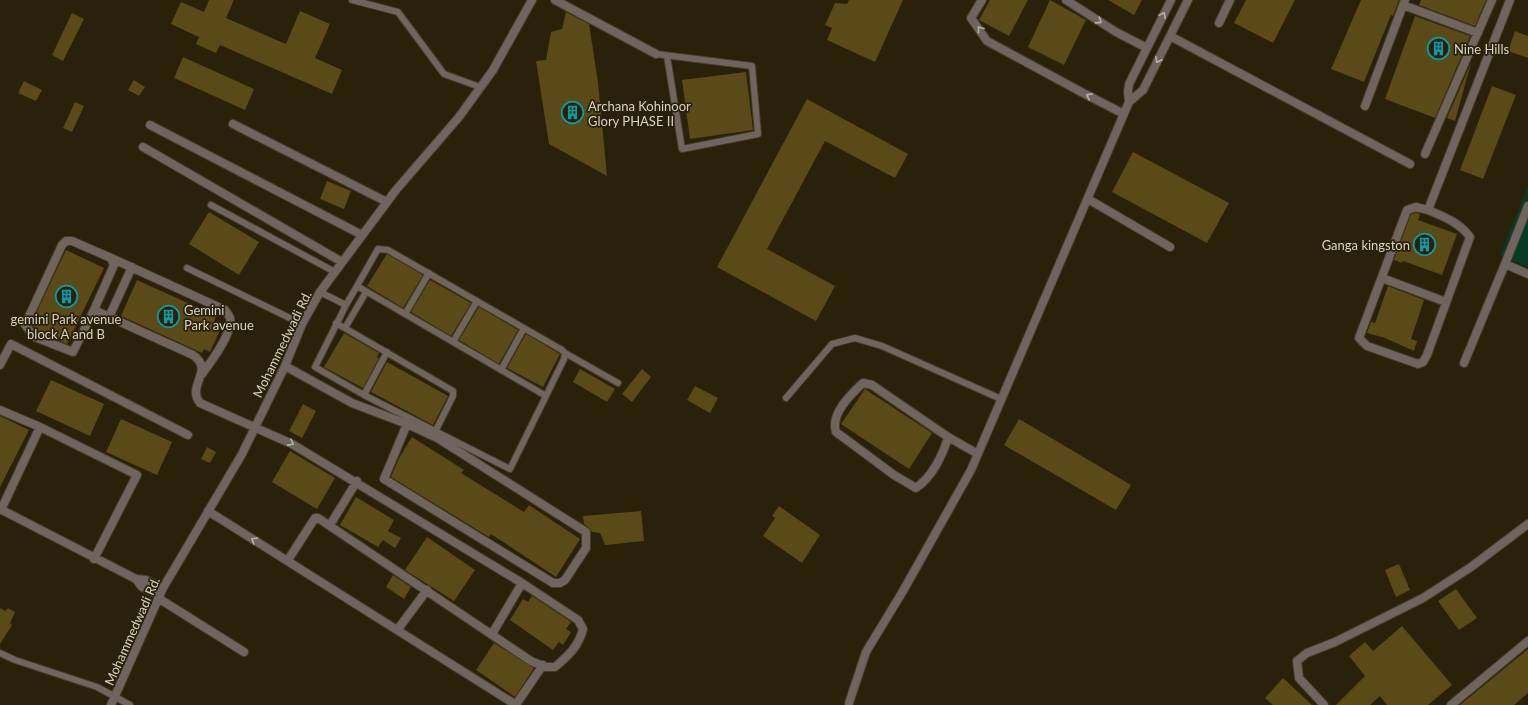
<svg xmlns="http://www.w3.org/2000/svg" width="1528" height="705" font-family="Lato,sans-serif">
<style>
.green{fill:#053b24}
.building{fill:#594a18}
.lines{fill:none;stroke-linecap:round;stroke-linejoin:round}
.service-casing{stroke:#453d27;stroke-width:8}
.minor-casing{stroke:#453d27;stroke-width:10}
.service{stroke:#70645e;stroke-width:6}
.minor{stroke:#70645e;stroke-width:8}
.oneway{stroke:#b8b2a5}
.labels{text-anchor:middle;stroke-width:3.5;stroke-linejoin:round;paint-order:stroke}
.poi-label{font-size:13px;fill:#d7d3c4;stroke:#292109;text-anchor:start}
.street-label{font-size:13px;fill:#d7d3c4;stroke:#292109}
</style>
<rect width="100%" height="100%" fill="#292109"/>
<path class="green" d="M1528,186V267L1500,255Z"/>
<path class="building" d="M209,0H234L226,18L286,44L300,11L330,24L315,58L342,70L332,94L220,45L216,53L196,44L199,37L171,24L181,2L204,12Z
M849,0H903L875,62L827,40L832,28L825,25L835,3L847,4Z
M990,0H1028L1009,36L979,20Z
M1050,0L1086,20L1064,65L1028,47Z
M1108,0H1142L1134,15Z
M1246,0H1295L1273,43L1234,23Z
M1361,0H1399L1393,16L1391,15L1364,82L1331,69Z
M1421,0H1486L1475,26L1419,5Z
M566,12L589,24L598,82L607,176L549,144L536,61L546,60L551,32L562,29Z
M72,13L84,19L63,61L52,55Z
M1415,16L1470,36L1435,118L1385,99Z
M1515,31L1528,36V58L1508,51Z
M183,57L254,89L245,110L174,78Z
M1471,63L1455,121L1447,118Z
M746,72L753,130L690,139L682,80Z
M134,80L145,87L139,96L128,90Z
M24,81L42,90L36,101L18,93Z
M1492,86L1516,95L1483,179L1460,170Z
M807,99L908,154L895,178L825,141L767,249L835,286L816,321L717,267Z
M75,102L84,106L72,132L63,128Z
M1133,152L1229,203L1207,243L1112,192Z
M327,181L351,191L344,209L320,199Z
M209,212L259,242L239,275L189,244Z
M1416,213L1420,214L1418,220L1457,234L1442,275L1403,261L1402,263L1394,260L1411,214Z
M66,250L104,268L67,344L38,332L31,324Z
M387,254L423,275L403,308L367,286Z
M137,280L216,316L214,322L222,326L210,352L204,349L202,353L121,316Z
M430,280L471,303L451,336L411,312Z
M1388,286L1424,300L1411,339L1417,341L1414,351L1385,338L1367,333L1371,322L1375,323Z
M479,307L518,330L499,364L459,340Z
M344,333L379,353L377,357L379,358L363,388L324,367Z
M526,334L560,354L543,387L507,368Z
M387,362L448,396L433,425L371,392Z
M580,369L615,389L607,402L573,382Z
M642,369L651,377L632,402L622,394Z
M51,380L104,404L90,436L36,411Z
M695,386L718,398L710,413L687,400Z
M865,389L932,433L909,469L841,424Z
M303,404L316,411L302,438L289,431Z
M0,416L29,430L0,487Z
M121,419L172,442L157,475L106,452Z
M1019,419L1131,485L1116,510L1004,445Z
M412,437L464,470L461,473L524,512L529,505L580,539L556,577L491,534L489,537L391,477L399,458Z
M207,447L216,452L210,463L201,459Z
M290,451L335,478L317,509L272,482Z
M356,497L394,520L388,531L401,538L395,548L383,540L378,547L340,525Z
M779,506L820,535L802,563L763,536L775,518L772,516Z
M641,511L644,541L605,545L600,533L592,532L589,528L584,524L583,516Z
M427,537L475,570L454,601L405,570Z
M1399,564L1410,590L1396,597L1385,570Z
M393,575L411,587L404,599L386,587Z
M1456,589L1477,618L1459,630L1438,601Z
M532,596L571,622L566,629L571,632L563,645L559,642L553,650L510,620L523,599L528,602Z
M0,608L5,611L8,608L15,612L10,623L12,625L0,644Z
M1402,626L1452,685L1428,705H1387L1380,696L1370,705H1336L1365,676L1349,656L1365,642L1373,651Z
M494,643L534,668L515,697L476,670Z
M1528,649V693L1514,705H1460Z
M1283,678L1312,705H1273L1265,698Z"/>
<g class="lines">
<defs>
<path id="service" d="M352,0L398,12L444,74L480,87
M656,54L752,66L758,134L682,149L667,56
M211,205L335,272
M378,249L388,250L562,350L565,353L564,359L546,396L357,286Z
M187,268L302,324
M320,292L346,305L357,286
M346,305L315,367L364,395L510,469L546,396
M405,314L429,273
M336,323L453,391V396L436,430
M345,328L366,292
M453,342L477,301
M565,353L618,383
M501,370L524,328
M364,395L387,352
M786,398L832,344L855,338L882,346L1001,399
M0,653L15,660L97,687L130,705"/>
<path id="minor" d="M555,0L656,54
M982,0L971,18L987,41L1085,94L1124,114
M1066,0L1116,32L1147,48
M1403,5L1478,33
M1219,23L1230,0
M1170,36L1410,164
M1129,102L1128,92L1129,84L1171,0
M1365,106L1405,0
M233,124L387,202
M150,125L362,235
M143,147L342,262
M1425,154L1492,0
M1088,199L1170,247
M1528,206L1505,264L1528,274
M1428,210L1416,207L1407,210L1359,338L1367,346L1418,364L1423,362L1427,355L1470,237C1459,222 1444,217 1428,210L1510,0
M111,258L225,310C227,313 229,315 230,318C233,333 211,362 202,374
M1382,278L1446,302
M94,310L114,265L111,258L72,241H66L62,245L25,325L35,337L73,352L94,310L193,355C215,370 186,386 200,403L292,444L522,583L578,620L583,629C579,646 568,656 555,667H545L531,661L318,518H315L288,560
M109,317L132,267
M1464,363L1505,264
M0,365L11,344L188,435
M285,366L352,403L407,424L439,439L586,532V548L565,580L560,583H553L384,479L407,424
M0,410L40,427
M948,437C943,455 932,477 916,488L894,475L836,432C830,414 851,394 863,383L872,385L948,437L978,454
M0,509L136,579L146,580L163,588
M1,510L40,427L137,475L94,559
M208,511L513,703H517L543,665
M330,525L357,481
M136,579L142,587L159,595
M158,598L244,652
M398,629L427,590
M492,634L522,583
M849,703L866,652L903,591L971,470L1129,102L1143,90L1188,0
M111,705L163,588L242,454L285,366L302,324L320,292L396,190L459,117L493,70L532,0
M1324,705L1299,678L1297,661L1307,653L1335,642L1423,598L1471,567L1528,524
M1451,705L1528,641"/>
</defs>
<use href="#service" class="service-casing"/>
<use href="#minor" class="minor-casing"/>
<use href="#service" class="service"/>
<use href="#minor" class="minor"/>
</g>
<defs><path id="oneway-chevron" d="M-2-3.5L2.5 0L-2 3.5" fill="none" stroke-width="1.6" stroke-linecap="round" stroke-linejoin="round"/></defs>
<g class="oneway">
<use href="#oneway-chevron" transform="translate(1163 15) rotate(-63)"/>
<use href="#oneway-chevron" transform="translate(1099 21) rotate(33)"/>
<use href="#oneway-chevron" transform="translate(980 29) rotate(-127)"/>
<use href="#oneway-chevron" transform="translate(1158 60) rotate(117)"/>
<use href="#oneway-chevron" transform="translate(1089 96) rotate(-153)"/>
<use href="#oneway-chevron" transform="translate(291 443) rotate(28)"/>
<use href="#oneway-chevron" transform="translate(254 540) rotate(-148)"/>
</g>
<defs>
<symbol id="building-ring" viewBox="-11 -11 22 22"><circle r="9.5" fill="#292109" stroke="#0f9aa8" stroke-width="1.5"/><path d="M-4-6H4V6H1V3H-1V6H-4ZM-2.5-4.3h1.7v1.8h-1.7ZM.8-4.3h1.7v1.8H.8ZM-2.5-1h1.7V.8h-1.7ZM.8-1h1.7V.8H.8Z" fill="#0f9aa8"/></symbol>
</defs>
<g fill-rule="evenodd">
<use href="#building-ring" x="1426" y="36" width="25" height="25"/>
<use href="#building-ring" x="560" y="100" width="25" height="25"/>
<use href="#building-ring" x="1412" y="232" width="25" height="25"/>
<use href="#building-ring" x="54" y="284" width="25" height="25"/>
<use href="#building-ring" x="156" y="304" width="25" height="25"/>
</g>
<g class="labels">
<g class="poi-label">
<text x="1454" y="54">Nine Hills</text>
<text x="588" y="111">Archana Kohinoor<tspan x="588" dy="15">Glory PHASE II</tspan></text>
<text x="1410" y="250" text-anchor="end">Ganga kingston</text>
<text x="184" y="315">Gemini<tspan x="184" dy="15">Park avenue</tspan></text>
<text x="66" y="324" text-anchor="middle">gemini Park avenue<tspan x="66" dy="15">block A and B</tspan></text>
</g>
<g class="street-label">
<text transform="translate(282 344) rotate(-64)" y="5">Mohammedwadi Rd.</text>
<text transform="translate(132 631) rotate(-66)" y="5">Mohammedwadi Rd.</text>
</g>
</g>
</svg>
